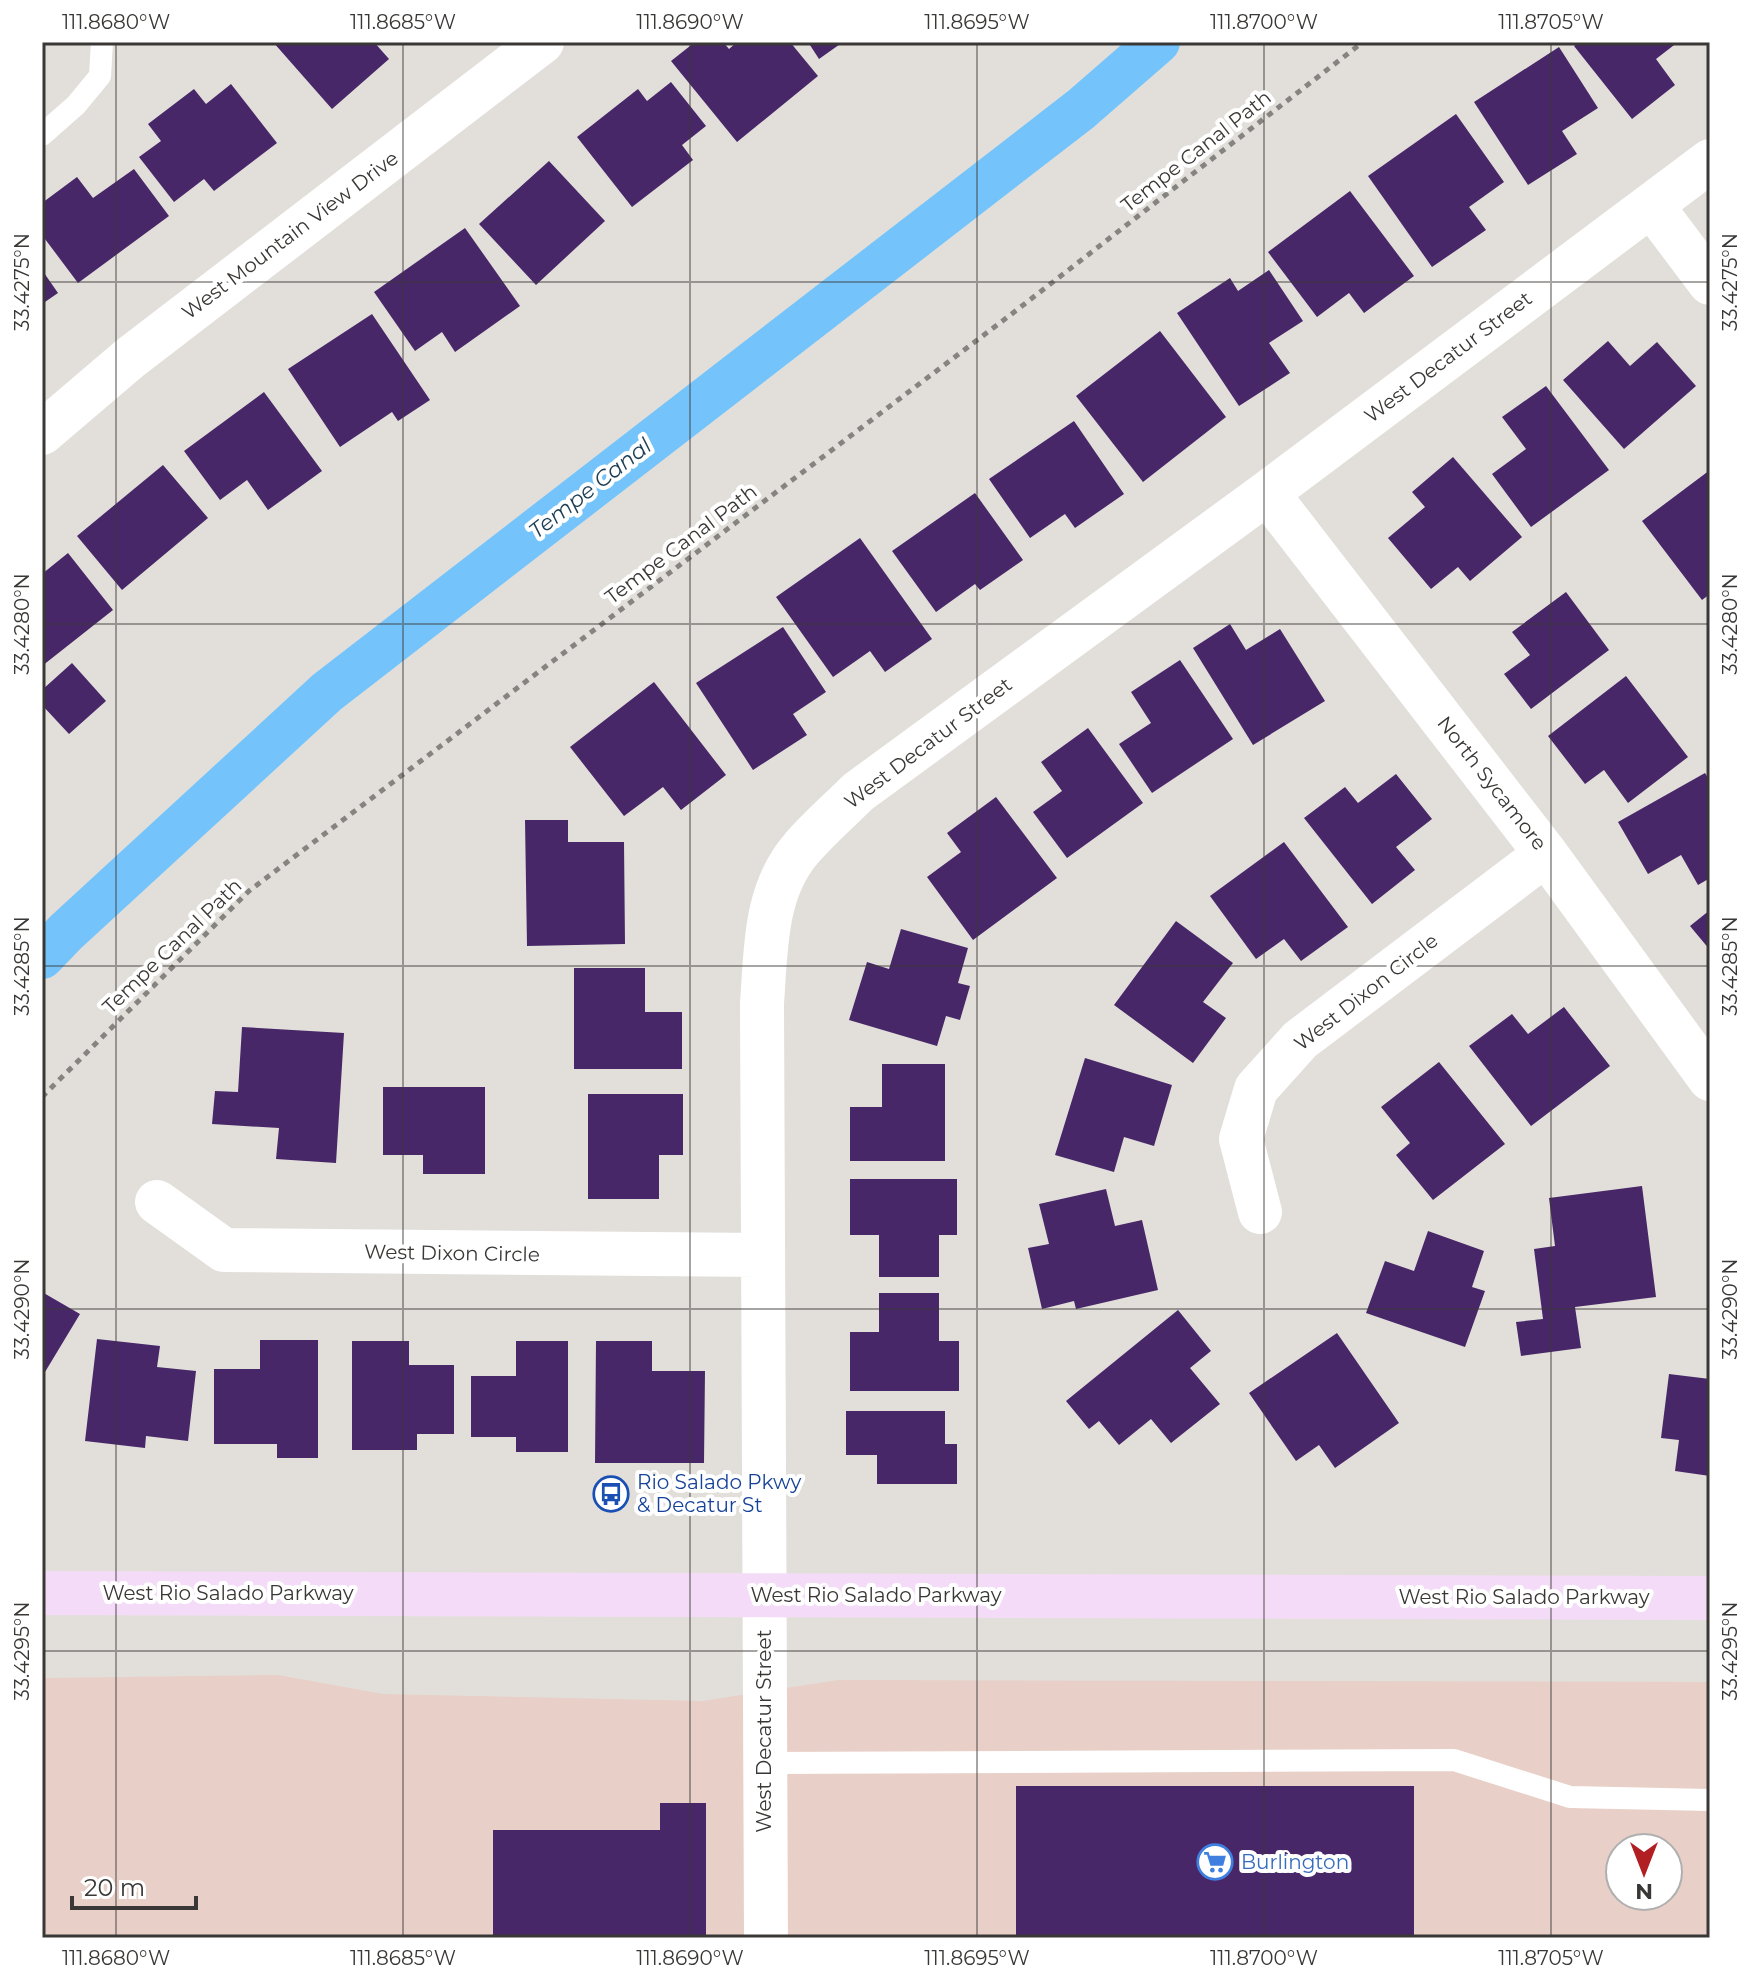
<svg xmlns="http://www.w3.org/2000/svg" width="1752" height="1980" font-family="Montserrat,sans-serif">
<style>
.commercial{fill:#e8cfc7;fill-rule:evenodd}
.lines{fill:none;stroke-linecap:round;stroke-linejoin:round}
.canal{stroke:#74c4fb;stroke-width:44}
.building{fill:#472768}
.path{stroke:#868480;stroke-width:5;stroke-dasharray:6 6;stroke-linecap:butt}
.lane{stroke:#fff;stroke-width:22}
.street{stroke:#fff;stroke-width:44}
.secondary{stroke:#f4dcf8;stroke-width:44}
.ticks{fill:none;stroke:#3a3836;stroke-width:2;stroke-opacity:0.45}
.labels{text-anchor:middle;stroke-width:8;stroke-linejoin:round;paint-order:stroke}
.street-label{font-size:20px;fill:#3a3836;stroke:#fff}
.transit-label{font-size:20px;fill:#164399;stroke:#fff;text-anchor:start}
.shop-label{font-size:20px;fill:#366cbe;stroke:#fff;text-anchor:start}
.water-label{font-size:22px;font-style:italic;fill:#1c3e55;stroke:#fff}
.neatline{fill:none;stroke:#3a3836;stroke-width:3}
.ticks-label{font-size:20px;text-anchor:middle;fill:#3a3836}
</style>
<rect width="100%" height="100%" fill="#e2dfda"/>
<path class="commercial" d="M278,1675L383,1694L703,1701L838,1680L1710,1682V1938H42V1678ZM1620,1848H1668V1896H1620Z"/>
<g class="lines">
<path class="canal" d="M42,957L66,932L327,692L1081,109L1158,42"/>
</g>
<path class="building" d="M273,42H374L389,59L332,109Z
M695,42H723L729,49L737,42H790L818,76L737,142L671,61Z
M808,42H843L819,59Z
M1580,42H1678L1656,59L1675,85L1632,119L1574,46Z
M1559,47L1598,108L1562,131L1577,154L1528,185L1474,102Z
M671,82L706,126L682,145L693,160L632,207L577,137L638,89L647,101Z
M231,84L277,143L214,191L204,179L174,202L139,157L161,141L148,124L194,89L206,104Z
M1456,114L1504,182L1469,207L1486,230L1432,267L1368,176Z
M549,161L605,221L536,285L479,224Z
M134,169L169,216L78,283L42,235V203L77,177L93,198Z
M1350,191L1414,276L1364,313L1349,293L1317,317L1268,252Z
M465,228L520,306L455,352L442,332L415,351L374,292Z
M42,270L58,293L42,304Z
M1269,270L1303,321L1269,343L1290,373L1239,406L1177,313L1230,278L1238,291Z
M372,314L430,400L398,421L392,412L340,447L288,369Z
M1160,331L1226,417L1143,482L1076,396Z
M1608,341L1630,366L1657,342L1696,386L1624,449L1563,380Z
M1546,386L1609,470L1531,527L1492,474L1526,449L1502,417Z
M264,392L322,471L268,510L247,480L220,500L184,451Z
M1074,421L1124,494L1075,528L1065,514L1030,538L989,479Z
M1453,457L1522,537L1470,581L1458,567L1431,589L1388,538L1425,507L1412,492Z
M163,465L208,518L122,590L77,536Z
M1710,470V594L1702,600L1642,521Z
M975,493L1023,560L980,590L975,584L936,612L892,551Z
M860,538L932,639L885,672L870,651L833,677L776,597Z
M68,553L113,610L42,666V574Z
M1566,592L1609,650L1531,709L1504,674L1530,655L1512,632Z
M1230,624L1246,650L1280,629L1325,701L1253,745L1193,648Z
M783,627L826,692L793,714L807,735L753,770L696,683Z
M1180,660L1233,739L1152,793L1119,744L1151,723L1131,692Z
M72,663L106,701L69,734L42,705V690Z
M1626,676L1688,757L1628,803L1604,770L1585,784L1548,736Z
M654,682L726,775L681,810L663,787L624,816L570,747Z
M1088,728L1143,803L1067,858L1033,812L1062,791L1041,762Z
M1705,773L1710,781V878L1698,885L1681,855L1648,874L1618,822Z
M1396,774L1432,819L1396,847L1415,870L1372,904L1304,818L1345,787L1358,803Z
M996,797L1057,878L973,940L927,877L961,852L947,833Z
M525,820H568V842H624L625,944L527,946Z
M1284,842L1348,927L1301,961L1284,939L1256,959L1210,896Z
M1710,910V950L1690,926Z
M1176,921L1233,963L1203,1002L1226,1018L1193,1063L1114,1005Z
M901,929L968,948L958,983L970,986L960,1020L946,1016L937,1046L849,1020L867,962L889,969Z
M574,968H645V1012H682V1069H574Z
M1564,1007L1610,1066L1531,1126L1469,1046L1512,1014L1528,1034Z
M242,1027L344,1033L336,1163L276,1159L279,1128L212,1124L215,1091L238,1092Z
M1085,1058L1172,1085L1154,1146L1124,1137L1114,1172L1055,1155Z
M1439,1062L1505,1144L1433,1200L1396,1155L1410,1143L1381,1107Z
M882,1064H945V1161H850V1107H882Z
M383,1087H485V1174H423V1155H383Z
M588,1094H683V1155H659V1199H588Z
M850,1179H957V1235H939V1277H879V1235H850Z
M1642,1186L1656,1297L1575,1307L1581,1348L1521,1356L1516,1322L1543,1319L1534,1249L1555,1246L1549,1198Z
M1106,1189L1115,1226L1142,1220L1158,1290L1076,1309L1074,1301L1042,1309L1028,1248L1049,1244L1039,1204Z
M1428,1231L1484,1251L1472,1287L1485,1291L1465,1347L1366,1313L1385,1261L1414,1271Z
M42,1292L80,1314L42,1377Z
M879,1293H939V1341H959V1391H850V1332H879Z
M1178,1310L1211,1351L1190,1368L1220,1404L1171,1443L1151,1419L1119,1445L1099,1421L1089,1429L1066,1401Z
M1337,1333L1399,1423L1335,1468L1319,1445L1296,1461L1249,1393Z
M97,1339L160,1346L157,1367L196,1371L188,1441L146,1436L145,1448L85,1441Z
M260,1340H318V1458H277V1444H214V1369H260Z
M352,1341H409V1365H454V1434H417V1450H352Z
M516,1341H568V1452H516V1437H471V1376H516Z
M596,1341H652V1371H705L704,1463H595Z
M1669,1374L1710,1379V1476L1675,1471L1679,1440L1661,1438Z
M846,1411H945V1444H957V1484H877V1455H846Z
M1016,1786H1414V1938H1016Z
M660,1803H706V1938H493V1830H660Z"/>
<g class="lines">
<path class="path" d="M42,1097L249,891L1009,316L1363,42"/>
<path class="lane" d="M42,135L76,105L100,76L102,42
M764,1763L1454,1760L1570,1797L1710,1800"/>
<path class="street" d="M1652,206L1710,283
M42,433L130,358L542,42
M1267,493L1546,854L1710,1079
M157,1202L224,1250L763,1255
M1260,1212L1241,1139L1256,1089L1300,1040L1546,854
M766,1938L762,1003C766,951 764,892 801,849C818,829 839,811 858,792L1267,493L1710,161"/>
<path class="secondary" d="M42,1593L1710,1598"/>
</g>
<path class="ticks" d="M116,42V1938M403,42V1938M690,42V1938M977,42V1938M1264,42V1938M1551,42V1938M42,282H1710M42,624H1710M42,966H1710M42,1309H1710M42,1651H1710"/>
<defs>
<symbol id="bus-ring" viewBox="-11 -11 22 22"><circle r="9.5" fill="#fff" stroke="#1a4fb4" stroke-width="1.5"/><path d="M-5-6H5V4H4V6H2V4H-2V6H-4V4H-5ZM-3.5-4V0h7V-4ZM-3.5 1.2v1.5H-2V1.2ZM2 1.2v1.5H3.5V1.2Z" fill="#1a4fb4"/></symbol>
<symbol id="supermarket-ring" viewBox="-11 -11 22 22"><circle r="9.5" fill="#fff" stroke="#3f7fe0" stroke-width="1.5"/><path d="M-6-5.5h2.5l.6 2H6L4.5 2H-2.5L-4.4-4H-6ZM-1.5 3.2a1.3 1.3 0 1 0 .1 0ZM3 3.2a1.3 1.3 0 1 0 .1 0Z" fill="#3f7fe0"/></symbol>
</defs>
<g fill-rule="evenodd">
<use href="#bus-ring" x="591" y="1474" width="40" height="40"/>
<use href="#supermarket-ring" x="1195" y="1842" width="40" height="40"/>
</g>
<g class="labels">
<g class="street-label">
<text transform="translate(1196 151) rotate(-38)" y="7">Tempe Canal Path</text>
<text transform="translate(290 235) rotate(-37)" y="7">West Mountain View Drive</text>
<text transform="translate(1448 357) rotate(-37)" y="7">West Decatur Street</text>
<text transform="translate(681 544) rotate(-37)" y="7">Tempe Canal Path</text>
<text transform="translate(928 743) rotate(-37)" y="7">West Decatur Street</text>
<text transform="translate(1492 783) rotate(52)" y="7">North Sycamore</text>
<text transform="translate(172 946) rotate(-44)" y="7">Tempe Canal Path</text>
<text transform="translate(1366 992) rotate(-38)" y="7">West Dixon Circle</text>
<text transform="translate(452 1253) rotate(1)" y="7">West Dixon Circle</text>
<text x="228" y="1600">West Rio Salado Parkway</text>
<text x="876" y="1602">West Rio Salado Parkway</text>
<text x="1524" y="1604">West Rio Salado Parkway</text>
<text transform="translate(764 1731) rotate(-90)" y="7">West Decatur Street</text>
</g>
<g class="transit-label">
<text x="637" y="1489">Rio Salado Pkwy<tspan x="637" dy="23">&amp; Decatur St</tspan></text>
</g>
<g class="shop-label">
<text x="1241" y="1869">Burlington</text>
</g>
<g class="water-label">
<text transform="translate(590 488) rotate(-38)" y="8">Tempe Canal</text>
</g>
</g>
<rect width="1752" height="1980" fill="none" stroke="#ffffff" stroke-width="88"/>
<g transform="translate(1644 1872) rotate(180)"><circle r="38" fill="#ffffff" stroke="#b0afaf" stroke-width="2"/>
<path d="M0-6L14 30L0 20L-14 30Z" fill="#b11f23"/>
<text y="-12" font-size="22" font-weight="bold" text-anchor="middle" fill="#3a3836">N</text>
</g>
<path d="M72 1896v12h124v-12" fill="none" stroke="#3a3836" stroke-width="4"/>
<text x="84" y="1896" font-size="24" fill="#3a3836" stroke="#ffffff" stroke-width="6" paint-order="stroke">20 m</text>
<rect x="44" y="44" width="1664" height="1892" class="neatline"/>
<g class="ticks-label">
<text x="116" y="29">111.8680°W</text>
<text x="403" y="29">111.8685°W</text>
<text x="690" y="29">111.8690°W</text>
<text x="977" y="29">111.8695°W</text>
<text x="1264" y="29">111.8700°W</text>
<text x="1551" y="29">111.8705°W</text>
<text transform="translate(1730 282) rotate(-90)" y="7">33.4275°N</text>
<text transform="translate(22 282) rotate(-90)" y="7">33.4275°N</text>
<text transform="translate(1730 624) rotate(-90)" y="7">33.4280°N</text>
<text transform="translate(22 624) rotate(-90)" y="7">33.4280°N</text>
<text transform="translate(1730 966) rotate(-90)" y="7">33.4285°N</text>
<text transform="translate(22 966) rotate(-90)" y="7">33.4285°N</text>
<text transform="translate(1730 1309) rotate(-90)" y="7">33.4290°N</text>
<text transform="translate(22 1309) rotate(-90)" y="7">33.4290°N</text>
<text transform="translate(1730 1651) rotate(-90)" y="7">33.4295°N</text>
<text transform="translate(22 1651) rotate(-90)" y="7">33.4295°N</text>
<text x="116" y="1965">111.8680°W</text>
<text x="403" y="1965">111.8685°W</text>
<text x="690" y="1965">111.8690°W</text>
<text x="977" y="1965">111.8695°W</text>
<text x="1264" y="1965">111.8700°W</text>
<text x="1551" y="1965">111.8705°W</text>
</g>
</svg>
